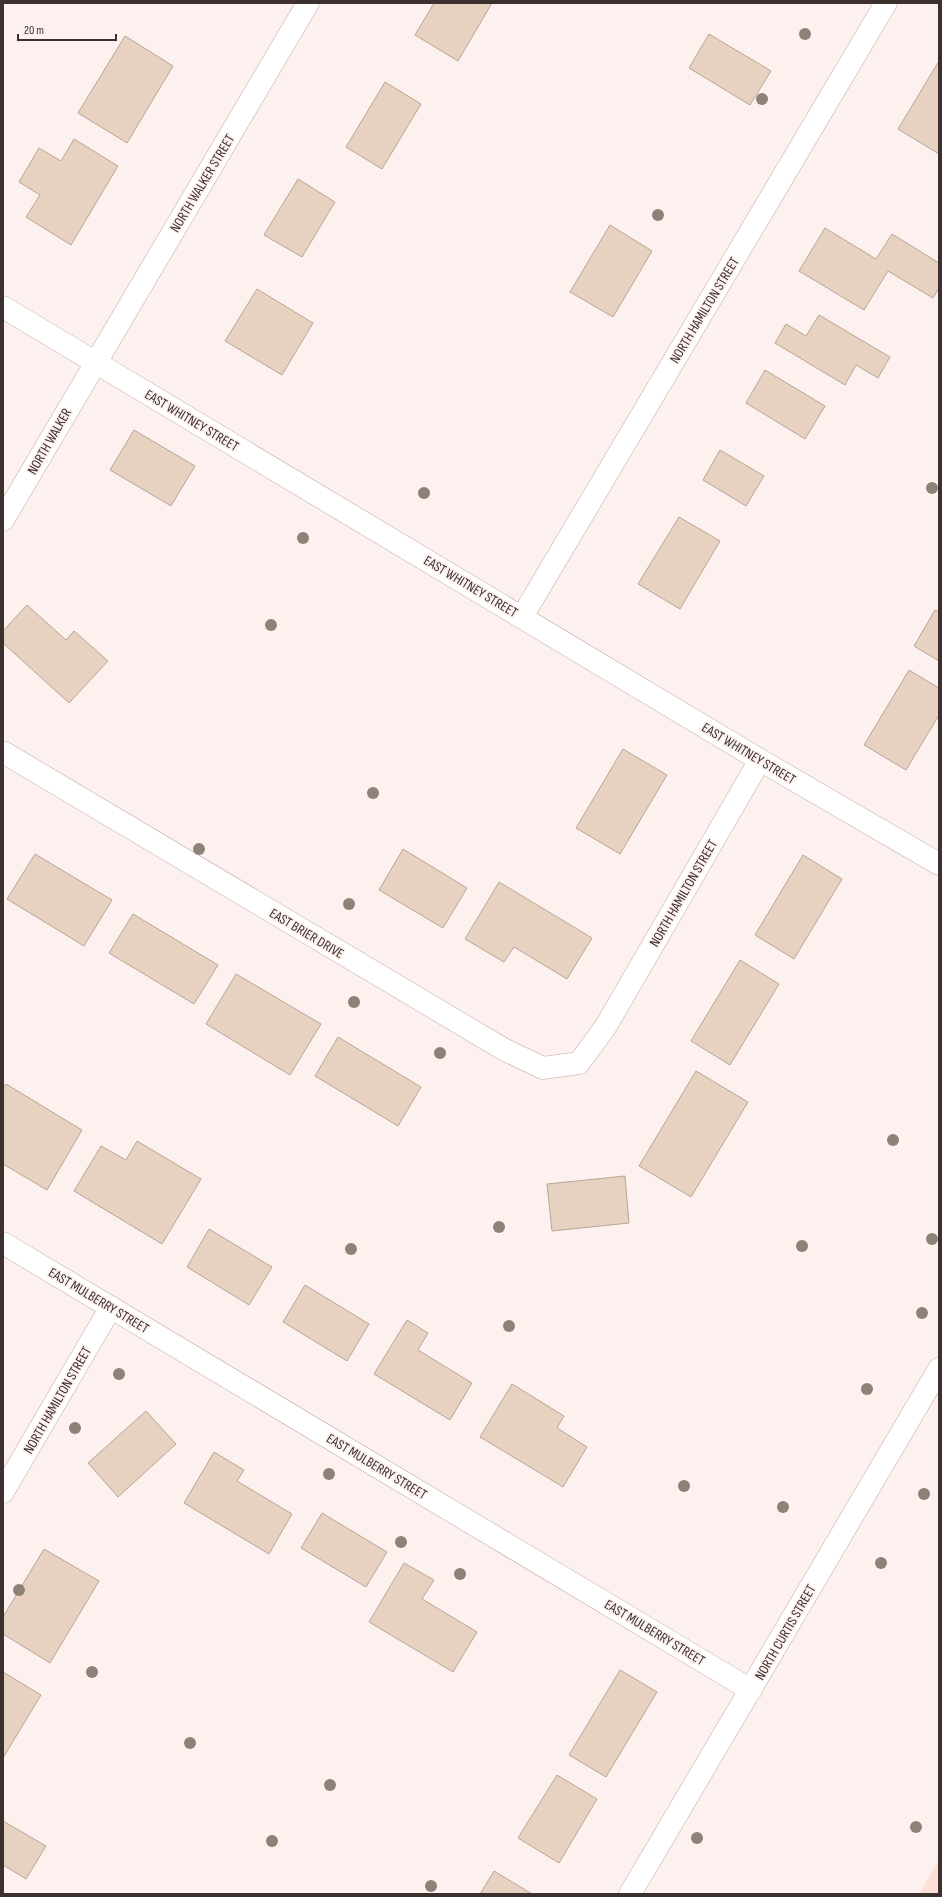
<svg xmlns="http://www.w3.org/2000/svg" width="942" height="1897" font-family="'Sofia Sans Condensed',sans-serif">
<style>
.built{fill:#fde0d7}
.building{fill:#e7d1c1;stroke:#baa595}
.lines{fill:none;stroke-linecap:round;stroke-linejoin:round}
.minor-casing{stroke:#c2a8a0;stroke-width:23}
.minor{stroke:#fff;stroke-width:22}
.tree{fill:#8d8278}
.labels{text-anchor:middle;stroke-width:3.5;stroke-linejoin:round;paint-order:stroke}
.street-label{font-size:14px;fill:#3c312e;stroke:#fcf1ee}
</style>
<rect width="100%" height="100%" fill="#fcf1ee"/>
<path class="built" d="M939,1860V1894H919Z"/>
<path class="building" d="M434,3H492L458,61L415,35Z
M709,34L771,71L750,105L689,68Z
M125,36L173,66L127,143L78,113Z
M939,61V154L898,129Z
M385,82L421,104L382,169L346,147Z
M74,139L118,166L71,245L26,217L40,195L19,182L39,148L61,161Z
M298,179L335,202L302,257L264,235Z
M610,225L652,251L613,317L570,292Z
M825,228L876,259L892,234L939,263V288L933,298L888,271L864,310L799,271Z
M257,289L313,323L282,375L225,341Z
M819,315L890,357L878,378L856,365L845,385L775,343L786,324L806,336Z
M765,370L825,406L805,439L746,403Z
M134,430L195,466L171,506L110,470Z
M720,450L764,476L746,506L703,480Z
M679,517L720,541L680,609L638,584Z
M27,605L66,640L74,631L108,661L69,703L3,643V631Z
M935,610L939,612V661L914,646Z
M909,670L939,688V715L906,770L864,745Z
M623,749L667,775L620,854L576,828Z
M403,849L467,888L443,928L379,890Z
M35,854L112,900L84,946L7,899Z
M803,855L842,879L794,959L755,935Z
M499,882L592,938L567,979L514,947L504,962L465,939Z
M133,914L218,965L194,1004L109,953Z
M740,960L779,984L730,1065L691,1041Z
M236,974L321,1024L290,1075L206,1024Z
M338,1037L421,1087L398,1126L315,1076Z
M696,1071L748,1102L691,1197L639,1166Z
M6,1084L82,1130L47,1190L3,1164V1088Z
M137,1141L201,1179L162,1244L74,1191L101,1146L126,1160Z
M625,1176L629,1223L552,1231L547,1184Z
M209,1229L272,1267L249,1305L187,1267Z
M305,1285L369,1324L347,1361L283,1322Z
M407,1320L428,1333L418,1350L472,1383L450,1420L374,1374Z
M512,1384L564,1416L557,1428L587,1447L563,1487L480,1437Z
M146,1411L176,1444L118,1497L88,1463Z
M214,1452L244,1470L237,1481L292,1514L269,1554L184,1503Z
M322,1513L387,1552L366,1587L301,1548Z
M44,1549L99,1581L50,1663L3,1634V1617Z
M404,1563L434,1580L422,1599L477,1632L453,1672L369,1622Z
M620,1670L657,1692L606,1777L569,1755Z
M3,1672L41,1695L3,1758Z
M557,1775L597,1799L559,1863L518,1838Z
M3,1821L46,1846L26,1879L3,1865Z
M494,1871L532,1894H480Z"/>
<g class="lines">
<defs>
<path id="minor" d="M3,307L760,760L939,864
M3,520L308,3
M522,617L886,3
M3,752L505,1050L543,1068L579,1063L606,1026L760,760
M3,1243L751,1690
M3,1492L111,1307
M630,1894L939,1369"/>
</defs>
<use href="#minor" class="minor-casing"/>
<use href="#minor" class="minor"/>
</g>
<g class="tree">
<circle cx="805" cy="34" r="6"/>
<circle cx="762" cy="99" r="6"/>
<circle cx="658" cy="215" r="6"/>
<circle cx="932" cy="488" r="6"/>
<circle cx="424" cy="493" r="6"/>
<circle cx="303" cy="538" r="6"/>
<circle cx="271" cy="625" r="6"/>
<circle cx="373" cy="793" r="6"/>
<circle cx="199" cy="849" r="6"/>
<circle cx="349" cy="904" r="6"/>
<circle cx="354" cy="1002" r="6"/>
<circle cx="440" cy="1053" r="6"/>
<circle cx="893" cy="1140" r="6"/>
<circle cx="499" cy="1227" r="6"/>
<circle cx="932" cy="1239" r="6"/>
<circle cx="802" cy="1246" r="6"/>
<circle cx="351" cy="1249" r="6"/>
<circle cx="922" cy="1313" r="6"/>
<circle cx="509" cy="1326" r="6"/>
<circle cx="119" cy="1374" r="6"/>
<circle cx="867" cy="1389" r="6"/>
<circle cx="75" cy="1428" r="6"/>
<circle cx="329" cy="1474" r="6"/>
<circle cx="684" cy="1486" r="6"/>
<circle cx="924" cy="1494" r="6"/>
<circle cx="783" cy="1507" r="6"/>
<circle cx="401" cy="1542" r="6"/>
<circle cx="881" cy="1563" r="6"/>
<circle cx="460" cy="1574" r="6"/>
<circle cx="19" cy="1590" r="6"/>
<circle cx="92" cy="1672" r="6"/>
<circle cx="190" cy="1743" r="6"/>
<circle cx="330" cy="1785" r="6"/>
<circle cx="916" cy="1827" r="6"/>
<circle cx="697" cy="1838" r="6"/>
<circle cx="272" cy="1841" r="6"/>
<circle cx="431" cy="1886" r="6"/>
</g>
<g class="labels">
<g class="street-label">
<text transform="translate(202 183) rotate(-59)" y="5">NORTH WALKER STREET</text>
<text transform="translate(704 310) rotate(-59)" y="5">NORTH HAMILTON STREET</text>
<text transform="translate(192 420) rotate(31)" y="5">EAST WHITNEY STREET</text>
<text transform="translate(49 441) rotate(-60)" y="5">NORTH WALKER</text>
<text transform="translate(471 586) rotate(31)" y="5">EAST WHITNEY STREET</text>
<text transform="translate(749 753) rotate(31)" y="5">EAST WHITNEY STREET</text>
<text transform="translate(683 893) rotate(-60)" y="5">NORTH HAMILTON STREET</text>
<text transform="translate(307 933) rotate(31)" y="5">EAST BRIER DRIVE</text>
<text transform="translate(99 1300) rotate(31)" y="5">EAST MULBERRY STREET</text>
<text transform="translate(57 1400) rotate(-60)" y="5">NORTH HAMILTON STREET</text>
<text transform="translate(377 1466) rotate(31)" y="5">EAST MULBERRY STREET</text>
<text transform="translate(655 1632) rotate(31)" y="5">EAST MULBERRY STREET</text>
<text transform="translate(785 1632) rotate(-60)" y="5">NORTH CURTIS STREET</text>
</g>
</g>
<rect width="942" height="1897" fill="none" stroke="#3c312e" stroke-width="8"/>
<path d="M18 34v6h98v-6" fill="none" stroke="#3c312e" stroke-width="2"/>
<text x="24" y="34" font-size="12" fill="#3c312e" stroke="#fcf1ee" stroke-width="3" paint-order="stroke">20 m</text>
</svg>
